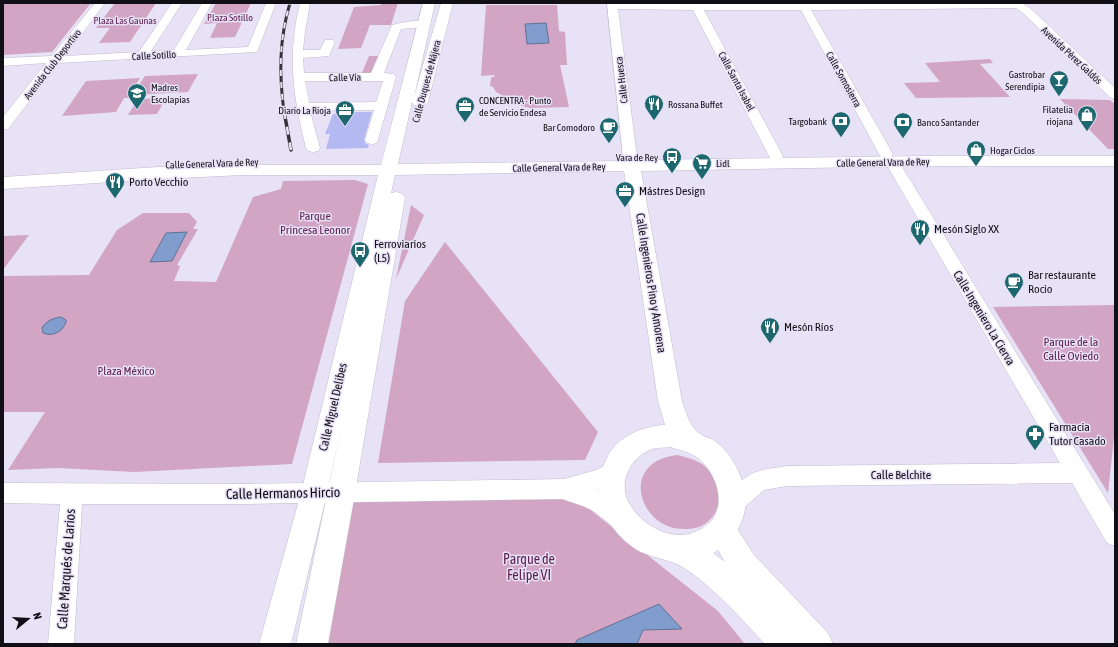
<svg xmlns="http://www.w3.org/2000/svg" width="1118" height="647" font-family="'Asap Condensed',sans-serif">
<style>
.green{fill:#d1a5c3}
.water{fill:#809dce;stroke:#5f7297}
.building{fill:#b4b9f1}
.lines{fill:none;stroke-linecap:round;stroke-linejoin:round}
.minor-casing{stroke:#c1bbcf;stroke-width:1}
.major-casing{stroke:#c1bbcf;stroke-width:1}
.minor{fill:#fff;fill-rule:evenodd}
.major{fill:#fff;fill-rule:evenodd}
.rail-far1-casing{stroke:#35333c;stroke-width:3}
.rail-casing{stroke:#35333c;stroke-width:3.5}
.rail-far1{stroke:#e8e2f7;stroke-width:2;stroke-dasharray:6;stroke-linecap:butt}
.rail{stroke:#e8e2f7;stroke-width:2.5;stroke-dasharray:8;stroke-linecap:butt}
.labels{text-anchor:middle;stroke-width:3;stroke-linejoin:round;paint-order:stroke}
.far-park-label{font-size:10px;fill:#5e2050;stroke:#e8e2f7}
.far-street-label{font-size:10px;fill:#110f16;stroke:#e8e2f7}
.far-poi-label{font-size:10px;fill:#110f16;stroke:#e8e2f7;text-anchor:end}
.poi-label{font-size:12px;fill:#110f16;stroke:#e8e2f7;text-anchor:start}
.park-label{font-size:12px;fill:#5e2050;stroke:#e8e2f7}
.street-label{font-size:12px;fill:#110f16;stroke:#e8e2f7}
.near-street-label{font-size:14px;fill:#110f16;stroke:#e8e2f7}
.near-park-label{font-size:14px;fill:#5e2050;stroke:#e8e2f7}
</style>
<rect width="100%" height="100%" fill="#e8e2f7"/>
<path class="green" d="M3,3H91L52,52L3,55Z
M115,3H156L130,42L99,43L110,28H96Z
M216,3H251L235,37L210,38L217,23L204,24Z
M382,3H398L391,25H370L361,48L338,49L354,7L381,5Z
M486,5H557L559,31L565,32L567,65H560L569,107L530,108L522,106L496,92L493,87L490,86L491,78L495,76L494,75L481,76Z
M369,56H380L373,73H362Z
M990,59L993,63L980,64L1010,97L916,98L904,83L940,82L925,63Z
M198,74L188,92L132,95L145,76Z
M140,78L128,98H124L116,112L62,116L86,81Z
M166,98L157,114L128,115L138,99Z
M1060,99L1110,100L1115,104V149H1108Z
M355,180L368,184L292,464L134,472L58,468L8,470L45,412H3V276L89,275L117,230L143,213H189L197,222L193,229H198L177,265L180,266L174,281L216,282L253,197L281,189L283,181Z
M411,205L424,215L396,279Z
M29,235L3,270V236Z
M445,242L598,432L585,460L378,463L405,301Z
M1115,305V428L1108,493L993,307Z
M677,455C686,457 694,459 702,464C722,479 726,509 705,524C699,528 692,529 685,529C640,531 617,462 677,455Z
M564,489L718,611L745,644H312L342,493Z"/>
<path class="water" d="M546,23L549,43L527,44L525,24Z
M187,232L172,261L150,262L166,233Z
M61,317L66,320V322C63,332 52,337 43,333L42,328C46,321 53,318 61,317Z
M659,604L682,629L643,630L637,644H575L577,640Z"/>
<path class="building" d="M347,112H372L364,140L366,144L369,145L368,148L326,149L330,134H325L333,114H346Z"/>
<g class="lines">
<defs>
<path id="minor" d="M95,3H105L65,56L139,52L172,3H182L151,51L174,50L202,3H212L186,50L248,47L266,3H276L257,52L59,63L8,129L3,130V117L46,63L3,66V58L52,56Z
M300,3H310L305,32L303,50H320L325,40H333L335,42L329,56L303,58L304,73H371L392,25C401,23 424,17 429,24L424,27L401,29L384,73L394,74L396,77L377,143L372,144L367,143L365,140L374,110L310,111L320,148L318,151L313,152L308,151L306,148C293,95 287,57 300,3ZM305,81H383L376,102L309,103Z
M607,3H1022L1031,9L1115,88V99L1111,98L1023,13L1016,8L811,10L893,154L891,157L886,158L881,157L879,154L801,10H704L783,156L781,159L776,160L771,159L769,156L693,10L618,9L637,157L635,160L630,161L625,160L623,157Z
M892,158L897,159L899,162L1115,514V546L1107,543L1072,483L787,486L764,490L740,511L732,514L724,511L721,503C726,492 747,474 759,471C768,468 778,468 787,466L1060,463L885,162L887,159Z
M614,461L622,464L625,471C620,482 609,487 597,490C611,496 625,504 630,518L627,526L619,529C609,525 602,517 593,511C583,505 573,503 562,499L245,504H82L74,644H48L60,504L3,503V483L245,484L564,479L596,470Z"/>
<path id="major" d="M423,3H435L414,97L441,3H453L428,102L426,105L420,107L414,105L412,102L398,164L622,161L621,157L624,153L630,152L636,153L639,160L925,156H1115V166H925L641,171L682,401C686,412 689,426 699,433C703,437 711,438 715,441C734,455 749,486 745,509C744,516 741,523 738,530L754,555L828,633L833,644H765C740,617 716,590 686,569C673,560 656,559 641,552C617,540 594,508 599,480C600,473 604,464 607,458C617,436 643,426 665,425L658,401L624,171L395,175L391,193L396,192L403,194L405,198L355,493L328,644H296L342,423L327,493L291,644H259L301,493L378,175H242L159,179L3,189V177L159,167L242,165H381ZM670,447C680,450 690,452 698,458C713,470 724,494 716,513C714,520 708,524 702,528C677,546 640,526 628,501C618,481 632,456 652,449C658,447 664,448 670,447ZM718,550L725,562L713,553Z"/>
</defs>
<use href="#minor" class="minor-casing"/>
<use href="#major" class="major-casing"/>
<use href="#minor" class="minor"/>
<use href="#major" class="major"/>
<defs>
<path id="rail-far1" d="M284,112C279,74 279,40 290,3"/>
<path id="rail" d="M284,111L291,150"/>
</defs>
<use href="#rail-far1" class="rail-far1-casing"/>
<use href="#rail" class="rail-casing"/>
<use href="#rail-far1" class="rail-far1"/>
<use href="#rail" class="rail"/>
</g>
<defs>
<symbol id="bar-pin" viewBox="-11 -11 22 30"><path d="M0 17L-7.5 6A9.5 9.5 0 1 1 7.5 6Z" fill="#1c686e" stroke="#e8e2f7"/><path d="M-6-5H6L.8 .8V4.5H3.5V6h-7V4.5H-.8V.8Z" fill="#fff"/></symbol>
<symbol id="school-pin" viewBox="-11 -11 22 30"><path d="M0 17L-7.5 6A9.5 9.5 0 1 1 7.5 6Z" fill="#1c686e" stroke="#e8e2f7"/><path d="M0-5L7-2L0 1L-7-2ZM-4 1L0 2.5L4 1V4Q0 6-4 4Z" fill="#fff"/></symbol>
<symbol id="restaurant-pin" viewBox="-11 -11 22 30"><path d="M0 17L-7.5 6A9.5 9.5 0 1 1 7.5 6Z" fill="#1c686e" stroke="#e8e2f7"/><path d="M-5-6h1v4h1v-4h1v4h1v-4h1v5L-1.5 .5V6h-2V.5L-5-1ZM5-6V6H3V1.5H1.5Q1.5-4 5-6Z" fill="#fff"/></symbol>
<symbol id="office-pin" viewBox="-11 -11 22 30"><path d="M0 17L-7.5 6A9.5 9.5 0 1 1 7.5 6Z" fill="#1c686e" stroke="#e8e2f7"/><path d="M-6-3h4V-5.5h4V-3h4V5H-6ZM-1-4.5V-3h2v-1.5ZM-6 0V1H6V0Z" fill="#fff"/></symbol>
<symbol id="shop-pin" viewBox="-11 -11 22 30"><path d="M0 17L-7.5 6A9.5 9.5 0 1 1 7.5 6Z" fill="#1c686e" stroke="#e8e2f7"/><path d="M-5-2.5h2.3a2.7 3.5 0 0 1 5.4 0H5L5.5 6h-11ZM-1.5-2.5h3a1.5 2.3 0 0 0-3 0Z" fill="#fff"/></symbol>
<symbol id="bank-pin" viewBox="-11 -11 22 30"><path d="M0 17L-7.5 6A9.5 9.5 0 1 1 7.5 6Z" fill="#1c686e" stroke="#e8e2f7"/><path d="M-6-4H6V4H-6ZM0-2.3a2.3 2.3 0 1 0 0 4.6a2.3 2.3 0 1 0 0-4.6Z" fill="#fff"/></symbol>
<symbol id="cafe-pin" viewBox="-11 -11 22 30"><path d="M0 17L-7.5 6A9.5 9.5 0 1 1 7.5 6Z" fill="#1c686e" stroke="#e8e2f7"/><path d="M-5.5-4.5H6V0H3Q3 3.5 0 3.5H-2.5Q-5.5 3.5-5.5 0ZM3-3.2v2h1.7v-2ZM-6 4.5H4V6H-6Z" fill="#fff"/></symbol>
<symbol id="bus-pin" viewBox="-11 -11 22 30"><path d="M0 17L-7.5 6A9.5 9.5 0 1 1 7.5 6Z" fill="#1c686e" stroke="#e8e2f7"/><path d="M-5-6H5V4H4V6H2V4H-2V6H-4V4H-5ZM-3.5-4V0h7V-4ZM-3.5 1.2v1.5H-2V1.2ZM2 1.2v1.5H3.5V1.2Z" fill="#fff"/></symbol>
<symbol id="supermarket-pin" viewBox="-11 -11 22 30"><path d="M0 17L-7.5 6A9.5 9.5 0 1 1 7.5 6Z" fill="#1c686e" stroke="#e8e2f7"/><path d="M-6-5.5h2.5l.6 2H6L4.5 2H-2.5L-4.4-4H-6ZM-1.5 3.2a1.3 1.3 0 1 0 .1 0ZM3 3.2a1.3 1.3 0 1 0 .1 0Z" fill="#fff"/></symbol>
<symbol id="pharmacy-pin" viewBox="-11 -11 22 30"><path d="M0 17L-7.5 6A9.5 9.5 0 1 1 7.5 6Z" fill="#1c686e" stroke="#e8e2f7"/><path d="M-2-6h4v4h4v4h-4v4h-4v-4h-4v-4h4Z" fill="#fff"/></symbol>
</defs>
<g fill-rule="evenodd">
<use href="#bar-pin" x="1048" y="69" width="22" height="30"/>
<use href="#school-pin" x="126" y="82" width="22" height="30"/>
<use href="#restaurant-pin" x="643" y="93" width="22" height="30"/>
<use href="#office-pin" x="454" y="95" width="22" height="30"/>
<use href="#office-pin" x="334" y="99" width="22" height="30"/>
<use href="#shop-pin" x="1076" y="104" width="22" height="30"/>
<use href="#bank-pin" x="830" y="110" width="22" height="30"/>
<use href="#bank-pin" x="892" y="111" width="22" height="30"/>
<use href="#cafe-pin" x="598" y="116" width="22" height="30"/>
<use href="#shop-pin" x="965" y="139" width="22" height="30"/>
<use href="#bus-pin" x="661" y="146" width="22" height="30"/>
<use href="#supermarket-pin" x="691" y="152" width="22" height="30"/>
<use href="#restaurant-pin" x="104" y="171" width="22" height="30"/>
<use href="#office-pin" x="614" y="180" width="22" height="30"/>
<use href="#restaurant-pin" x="909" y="218" width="22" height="30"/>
<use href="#bus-pin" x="349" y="240" width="22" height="30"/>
<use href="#cafe-pin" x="1003" y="271" width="22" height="30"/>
<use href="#restaurant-pin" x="759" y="316" width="22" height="30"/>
<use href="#pharmacy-pin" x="1024" y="423" width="22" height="30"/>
</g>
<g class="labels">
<g class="far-park-label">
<text x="230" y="21">Plaza Sotillo</text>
<text x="125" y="24">Plaza Las Gaunas</text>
</g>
<g class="far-street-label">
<text transform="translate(154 55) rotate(-3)" y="4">Calle Sotillo</text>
<text transform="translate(1072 55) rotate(43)" y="4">Avenida Pérez Galdós</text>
<text transform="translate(52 64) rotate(-52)" y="4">Avenida Club Deportivo</text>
<text transform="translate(345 77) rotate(-1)" y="4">Calle Vía</text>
<text transform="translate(844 79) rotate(61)" y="4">Calle Somosierra</text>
<text transform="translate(621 80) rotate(-97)" y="4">Calle Huesca</text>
<text transform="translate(426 81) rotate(-75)" y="4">Calle Duques de Nájera</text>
<text transform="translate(737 81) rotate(62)" y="4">Calle Santa Isabel</text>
<text transform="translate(883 162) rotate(-1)" y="4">Calle General Vara de Rey</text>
<text transform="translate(212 163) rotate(-2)" y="4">Calle General Vara de Rey</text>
<text transform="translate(559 167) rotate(-1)" y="4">Calle General Vara de Rey</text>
</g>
<g class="far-poi-label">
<text x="1045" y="78">Gastrobar<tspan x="1045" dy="12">Serendipia</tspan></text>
<text x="151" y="91" text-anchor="start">Madres<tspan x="151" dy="12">Escolapias</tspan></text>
<text x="479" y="104" text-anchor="start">CONCENTRA - Punto<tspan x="479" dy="12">de Servicio Endesa</tspan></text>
<text x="668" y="108" text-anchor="start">Rossana Buffet</text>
<text x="1073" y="113">Filatelia<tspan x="1073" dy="12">riojana</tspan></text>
<text x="331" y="114">Diario La Rioja</text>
<text x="827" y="125">Targobank</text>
<text x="917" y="126" text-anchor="start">Banco Santander</text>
<text x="595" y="131">Bar Comodoro</text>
<text x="990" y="154" text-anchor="start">Hogar Ciclos</text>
<text x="658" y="161">Vara de Rey</text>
<text x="716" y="167" text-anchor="start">Lidl</text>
</g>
<g class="poi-label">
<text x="129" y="186">Porto Vecchio</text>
<text x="639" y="195">Mástres Design</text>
<text x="934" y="233">Mesón Siglo XX</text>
<text x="374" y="248">Ferroviarios<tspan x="374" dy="14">(L5)</tspan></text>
<text x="1028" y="279">Bar restaurante<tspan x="1028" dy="14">Rocio</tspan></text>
<text x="784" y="331">Mesón Ríos</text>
<text x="1049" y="431">Farmacia<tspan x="1049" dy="14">Tutor Casado</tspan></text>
</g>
<g class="park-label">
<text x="315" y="220">Parque<tspan x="315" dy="14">Princesa Leonor</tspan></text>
<text x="1071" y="346">Parque de la<tspan x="1071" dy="14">Calle Oviedo</tspan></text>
<text x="126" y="375">Plaza México</text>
</g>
<g class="street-label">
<text transform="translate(651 283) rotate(81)" y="4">Calle Ingenieros Pino y Amorena</text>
<text transform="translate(984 318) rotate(59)" y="4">Calle Ingeniero La Cierva</text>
<text transform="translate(333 407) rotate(-77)" y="4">Calle Miguel Delibes</text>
<text x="901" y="479">Calle Belchite</text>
</g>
<g class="near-street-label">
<text transform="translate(283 493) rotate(-1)" y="5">Calle Hermanos Hircio</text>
<text transform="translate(66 569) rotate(-86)" y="5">Calle Marqués de Larios</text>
</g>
<g class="near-park-label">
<text x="529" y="564">Parque de<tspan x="529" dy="16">Felipe VI</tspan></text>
</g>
</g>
<rect width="1118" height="647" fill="none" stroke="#110f16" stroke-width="8"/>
<g transform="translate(28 619) rotate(72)" stroke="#e8e2f7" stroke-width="3" paint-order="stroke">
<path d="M0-3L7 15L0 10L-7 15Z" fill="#110f16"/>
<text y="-6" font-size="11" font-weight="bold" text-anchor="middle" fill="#110f16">N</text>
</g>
</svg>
